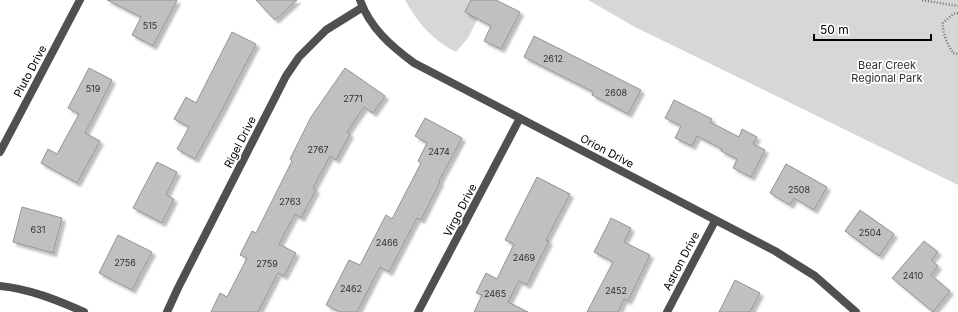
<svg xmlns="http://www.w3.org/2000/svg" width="958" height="312" font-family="Inter,sans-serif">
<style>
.green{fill:#d7d7d7}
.building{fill:#c0c0c0;stroke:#949494;filter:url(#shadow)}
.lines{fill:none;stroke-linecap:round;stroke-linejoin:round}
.path{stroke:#727272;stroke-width:2.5;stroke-dasharray:1 2;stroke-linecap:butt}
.minor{stroke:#505050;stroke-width:8}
.labels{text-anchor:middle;stroke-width:3.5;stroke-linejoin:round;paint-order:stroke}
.number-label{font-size:9px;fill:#303030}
.park-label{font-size:11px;fill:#2e2e2e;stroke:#fff}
.street-label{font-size:11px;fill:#000;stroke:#fff}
</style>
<defs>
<filter id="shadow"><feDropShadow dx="3.5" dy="3.5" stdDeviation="1" flood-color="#0004"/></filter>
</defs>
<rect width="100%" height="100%" fill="#fff"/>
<path class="green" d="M405,0H487L468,38L456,52C433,41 417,22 405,0Z
M588,0H958V185L635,27Z"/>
<path class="building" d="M107,0H177L153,46L132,35L141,17Z
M256,0H297L275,20Z
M471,0H496L520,12L501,49L484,41L491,26L465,12Z
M232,32L256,44L222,110L195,159L177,149L189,127L174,119L186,97L196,103Z
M534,36L641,90L628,114L592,95L593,92L524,57Z
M89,68L112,80L85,133L100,141L77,183L41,163L48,149L57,154L79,114L68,108Z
M345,68L385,96L373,113L364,107L347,132L350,134L336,160L330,156L313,188L316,190L301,218L295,214L279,244L296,253L284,276L278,273L258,312H211L220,293L227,297L247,258L240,255L252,231L256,233L292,161L290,159L311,117Z
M674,100L712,119L710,122L739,137L742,129L757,137L753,144L765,150L751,177L733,168L737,159L721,151L722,149L697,136L692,146L675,138L681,126L665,118Z
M425,118L462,138L439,181L440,182L421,220L417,218L389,272L380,267L357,312H340L326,305L349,260L360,265L386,215L392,219L421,163L418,161L427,143L415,136Z
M157,162L177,172L166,195L174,199L162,223L133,208Z
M786,164L827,187L814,210L794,198L790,205L770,193Z
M537,177L570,194L546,240L549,241L527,285L519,281L508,302L528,312H474L482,295L476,293L486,273L497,279L514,244L505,240Z
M22,207L62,218L53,253L13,242Z
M860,210L894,234L879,256L845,231Z
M611,218L631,228L624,242L650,255L628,301L624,299L618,312H587L613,262L594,252Z
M118,235L152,252L132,290L99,273Z
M924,241L938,252L931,260L938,266L931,275L950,291L933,312L892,278Z
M735,280L760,293L750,312H719Z"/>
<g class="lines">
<path class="path" d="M922,0L958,6
M958,13L953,14L943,23C942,33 948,45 953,53L958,54"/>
<path class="minor" d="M360,0C370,28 391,46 414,63L775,251L815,276L856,312
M0,152L80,0
M0,286C30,289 57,300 84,312
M167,312L178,288L286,76L299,57L326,30L363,7
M418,312L520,118
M667,312L715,221"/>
</g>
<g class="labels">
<g class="number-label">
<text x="150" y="29">515</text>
<text x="553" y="62">2612</text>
<text x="93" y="92">519</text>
<text x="616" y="96">2608</text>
<text x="353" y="102">2771</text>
<text x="318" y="153">2767</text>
<text x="439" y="155">2474</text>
<text x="799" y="193">2508</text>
<text x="290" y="205">2763</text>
<text x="38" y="233">631</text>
<text x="870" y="236">2504</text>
<text x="387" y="246">2466</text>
<text x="524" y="261">2469</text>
<text x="125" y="266">2756</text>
<text x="267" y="267">2759</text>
<text x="913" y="279">2410</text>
<text x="351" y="292">2462</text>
<text x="616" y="294">2452</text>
<text x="495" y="297">2465</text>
</g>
<g class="park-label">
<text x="887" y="69">Bear Creek<tspan x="887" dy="13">Regional Park</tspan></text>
</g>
<g class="street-label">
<text transform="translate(30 71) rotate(-62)" y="4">Pluto Drive</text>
<text transform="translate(240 142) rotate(-63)" y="4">Rigel Drive</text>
<text transform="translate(607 151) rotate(28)" y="4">Orion Drive</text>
<text transform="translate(460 210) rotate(-62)" y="4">Virgo Drive</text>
<text transform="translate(681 261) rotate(-62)" y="4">Astron Drive</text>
</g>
</g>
<path d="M814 34v6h117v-6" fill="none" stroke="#000000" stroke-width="2"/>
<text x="820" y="34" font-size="12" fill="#000000" stroke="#ffffff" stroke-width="3" paint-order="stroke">50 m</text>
</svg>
